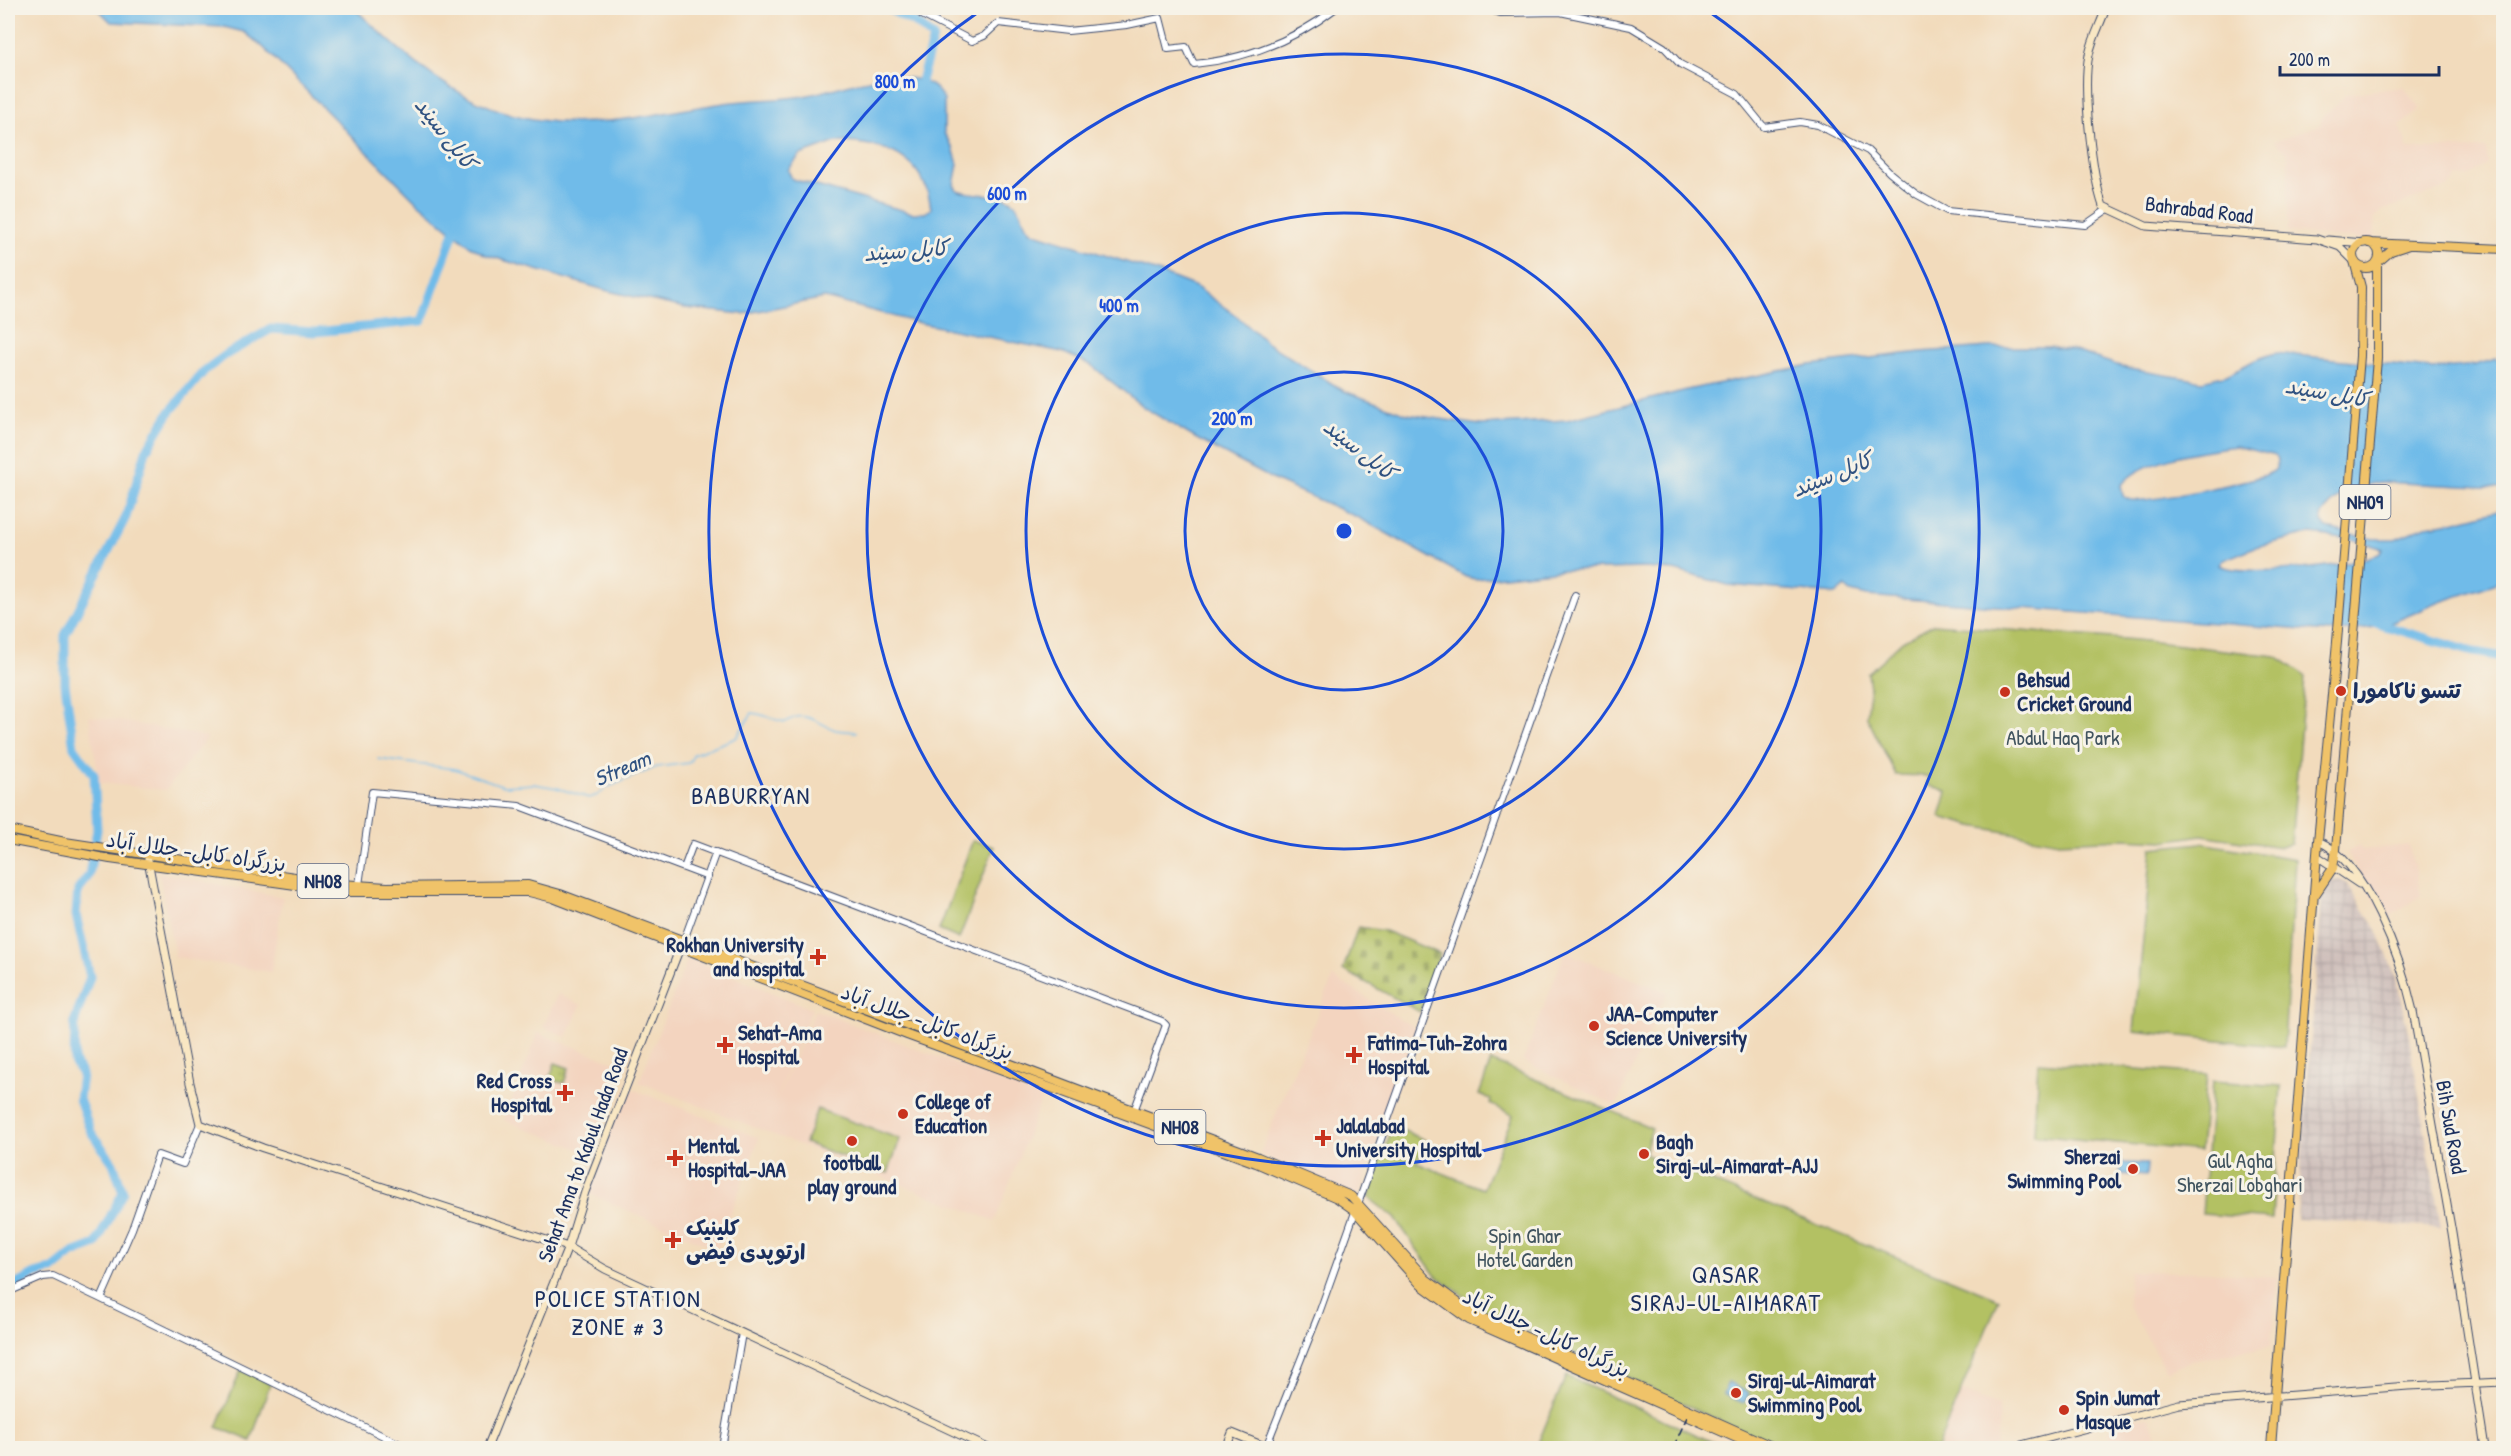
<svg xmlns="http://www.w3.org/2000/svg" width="2511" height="1456" font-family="'Patrick Hand','Playpen Sans Arabic',sans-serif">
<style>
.built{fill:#f3d4bf}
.industrial{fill:url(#industrial-grid)}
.grass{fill:url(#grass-tufts);stroke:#677860;stroke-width:1.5}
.cemetery{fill:url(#cemetery-stones);stroke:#677860;stroke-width:1.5}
.park{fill:#b3c163;stroke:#677860;stroke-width:1.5}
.water{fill:#6fbbe9;stroke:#4575a4;stroke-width:1.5;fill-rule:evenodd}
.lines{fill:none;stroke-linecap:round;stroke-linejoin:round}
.stream{stroke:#6fbbe9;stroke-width:1.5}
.river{stroke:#6fbbe9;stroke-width:9}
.tertiary-casing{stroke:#3b496c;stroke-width:8}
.secondary-casing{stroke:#3b496c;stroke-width:9}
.primary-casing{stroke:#3b496c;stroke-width:10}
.trunk-casing{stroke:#3b496c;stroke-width:10}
.tertiary{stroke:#fff;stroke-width:6}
.secondary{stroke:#f9e7c3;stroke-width:7}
.primary{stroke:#f0c369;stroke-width:8}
.trunk{stroke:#f0c369;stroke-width:8}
.rail{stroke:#1b2f5e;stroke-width:1.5;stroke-dasharray:9 4.5;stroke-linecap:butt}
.ring{fill:none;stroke:#1d4ed8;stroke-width:3}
.poi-dot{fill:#c8321e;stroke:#f7f3e8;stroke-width:2}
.labels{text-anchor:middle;stroke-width:6;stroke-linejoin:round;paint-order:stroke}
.shield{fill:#f7f3e8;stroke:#5d6a87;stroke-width:1.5}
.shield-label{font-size:20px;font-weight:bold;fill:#1b2f5e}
.street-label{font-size:21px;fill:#1b2f5e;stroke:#f7f3e8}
.poi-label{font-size:21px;font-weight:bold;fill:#1b2f5e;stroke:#f7f3e8;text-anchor:start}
.park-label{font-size:21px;fill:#41545f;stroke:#f7f3e8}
.water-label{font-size:22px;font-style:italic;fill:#305281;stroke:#f7f3e8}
.quarter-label{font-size:24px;letter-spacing:1.5px;fill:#1b2f5e;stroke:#f7f3e8}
.centre{fill:#1d4ed8;stroke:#f7f3e8;stroke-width:3}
.ring-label{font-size:18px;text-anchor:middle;font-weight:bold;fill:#1d4ed8;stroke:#f7f3e8;stroke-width:6;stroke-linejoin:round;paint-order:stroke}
</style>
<defs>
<pattern id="industrial-grid" width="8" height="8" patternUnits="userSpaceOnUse" patternTransform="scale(1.5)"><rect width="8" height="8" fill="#cfc0bb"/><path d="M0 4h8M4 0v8" fill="none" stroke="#b1a5a3"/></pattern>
<pattern id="grass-tufts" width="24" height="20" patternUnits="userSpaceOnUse" patternTransform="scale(1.5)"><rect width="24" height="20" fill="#b3c163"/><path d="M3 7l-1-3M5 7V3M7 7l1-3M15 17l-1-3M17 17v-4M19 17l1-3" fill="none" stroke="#919d55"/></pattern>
<pattern id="cemetery-stones" width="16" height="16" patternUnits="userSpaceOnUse" patternTransform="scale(1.5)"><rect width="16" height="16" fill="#b3c163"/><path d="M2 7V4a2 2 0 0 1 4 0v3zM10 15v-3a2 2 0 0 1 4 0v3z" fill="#919d55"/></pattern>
</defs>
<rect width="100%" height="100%" fill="#f7f3e8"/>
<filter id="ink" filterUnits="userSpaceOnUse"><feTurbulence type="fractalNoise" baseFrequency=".0167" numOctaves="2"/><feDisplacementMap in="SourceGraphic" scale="12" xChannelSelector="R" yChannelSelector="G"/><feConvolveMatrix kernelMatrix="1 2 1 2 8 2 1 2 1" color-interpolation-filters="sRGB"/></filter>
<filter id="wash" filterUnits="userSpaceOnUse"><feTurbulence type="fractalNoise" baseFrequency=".008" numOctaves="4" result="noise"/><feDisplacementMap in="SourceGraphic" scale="24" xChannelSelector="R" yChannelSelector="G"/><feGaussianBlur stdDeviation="1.35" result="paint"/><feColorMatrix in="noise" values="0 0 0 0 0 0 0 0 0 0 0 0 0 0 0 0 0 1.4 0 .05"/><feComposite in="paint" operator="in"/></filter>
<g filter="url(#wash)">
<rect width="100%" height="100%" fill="#f2dbbc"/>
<path class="built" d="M2404,87L2420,110L2400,126L2408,149L2486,148L2487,163L2471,176L2458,177L2447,188L2381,211L2374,219L2375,241L2288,232V154L2274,141L2320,125L2322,118L2346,94Z
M89,716L114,720L208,737L166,790L99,783Z
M2359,845L2362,850L2409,845L2421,896L2384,919L2347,852Z
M159,873L283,897L271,972L175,957Z
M1565,952L1667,992L1616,1106L1523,1061Z
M688,958L812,1009L771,1112L815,1010L1042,1097L995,1221L639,1082Z
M1333,977L1415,1028L1399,1083L1358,1197L1260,1154L1288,1084L1299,1088L1289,1083Z
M558,994L581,1005L567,1037L543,1027Z
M538,1033L625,1066L592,1154L504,1120Z
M627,1087L759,1138L717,1249L585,1192Z
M2129,1271L2205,1272L2277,1277L2271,1346L2191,1361L2167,1371L2128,1305Z
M1959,1390L1998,1406L2000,1416L1995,1448H1940Z
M2149,1417L2160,1444L2159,1448H2113L2108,1431L2122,1419Z"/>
<path class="industrial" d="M2339,880L2347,884L2377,930L2396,977L2409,1037L2441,1228L2297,1219L2323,884Z"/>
<path class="grass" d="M555,1063L569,1068L564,1083L549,1080Z"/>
<path class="cemetery" d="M1358,927L1385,931L1440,954L1420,1012L1343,970Z"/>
<path class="park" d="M1933,624L2137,640L2276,656L2305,676L2291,844L2281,847L2202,835L2164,841L2123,839L2059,842L1973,826L1940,817L1947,792L1927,785L1928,776L1896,775L1867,717L1870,689L1868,673L1902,641Z
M973,840L994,847L959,939L939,930Z
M2201,843L2295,859L2284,1047L2134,1031L2152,848Z
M1491,1061L1652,1128L1644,1154L1999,1299L1937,1448H1783L1737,1429L1495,1316L1468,1299L1435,1275L1395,1218L1369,1198L1374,1176L1393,1126L1425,1140L1417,1163L1483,1189L1513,1115L1490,1104L1491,1099L1479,1095Z
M2038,1062L2207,1074L2200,1151L2034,1135Z
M2213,1081L2281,1086L2272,1219L2202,1214Z
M817,1109L900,1139L888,1173L805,1143Z
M241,1370L270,1384L251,1441L217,1427Z
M1566,1376L1726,1448H1536Z"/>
<path class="water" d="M97,8H354C406,58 459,106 533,119C596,130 656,113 718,104C748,99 779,101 809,95C842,88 872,74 907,78C923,79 937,86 944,100V133L953,148L958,164L954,185L957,190C974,197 1001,191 1014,203C1025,212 1021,227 1035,233L1158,272L1196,287L1238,317L1267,343L1344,391L1407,414L1480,425L1567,420L1691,389L1810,365L1921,352L1988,347H2050L2075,351L2129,369L2202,381L2227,375L2255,360L2275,353L2431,369L2475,365L2496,359L2503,366V488L2380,482C2357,486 2334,495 2321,516L2322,522L2327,528L2373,539H2395L2426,526L2452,522L2503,509V581L2440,602L2384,626L2330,632L1867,596L1851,592L1845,587L1836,594L1728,585L1674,570L1645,568L1561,570L1475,579L1466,577L1357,517L1276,481L1195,438L1143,407L1091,365L1062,352L915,322L825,298L743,314L685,308L608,291L486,255L470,246L418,203L264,48L244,32L224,27L111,22ZM836,142C884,142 925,156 931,209L925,213H912L792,179L788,170L800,155ZM2236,446L2275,456L2278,460C2278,465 2276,470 2272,472C2259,480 2147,503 2132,500C2129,500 2126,498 2123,496L2121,486C2139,459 2205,450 2236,446ZM2310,534L2353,539L2383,549C2370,568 2239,577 2219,565L2221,561L2255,547Z
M2121,1163L2147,1164L2146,1176L2120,1174Z
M1728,1383L1749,1393L1744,1403L1723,1394Z"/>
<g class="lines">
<path class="stream" d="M378,759L455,769L504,786L534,784L557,788L589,798L598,795L608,787L657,767L689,763L694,754L736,738L752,713C765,714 774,721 786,722C806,708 817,724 836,730C842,731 849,731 856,732"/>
<path class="river" d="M887,8L917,24L933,38L921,81L924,92
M2375,623L2473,652L2504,657
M8,1289L35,1274L53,1269L73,1253L96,1244L123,1192L113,1163L91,1132L79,1099L82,1074L74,1062L75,1020L90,977L76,915L78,890L89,875L97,830L94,775L74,747L65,684V635L126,517L146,451L169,413L204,371L227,354L271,329L315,332L422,321L454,232L463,226"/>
</g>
</g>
<g filter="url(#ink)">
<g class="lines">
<defs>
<path id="tertiary" d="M914,8L922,15L972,41L984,36L998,23L1068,31L1127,25L1160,18L1168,49L1186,47L1194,64C1246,59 1295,40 1336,8
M1483,8L1500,13L1560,12L1631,27L1664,47L1680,64L1737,94L1764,127L1800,122L1818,125L1868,151L1890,173L1916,194L1947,211L2085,225L2108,209
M684,868L693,844L1162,1021L1166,1025L1134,1111
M359,885L372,792L519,806L708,877
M684,940L716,852
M8,1292L43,1277L53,1276L101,1299L132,1229L158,1155L183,1164L200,1124
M101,1299L408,1448
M1266,1447L1318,1316L1575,595
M722,1448L742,1333"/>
<path id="secondary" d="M2106,8C2101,23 2092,39 2089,55C2082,87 2092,175 2103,206L2146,226L2317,239L2340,247L2354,261
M2328,240L2364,243
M2318,841C2366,860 2402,962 2413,1011L2452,1233L2485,1448
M2317,856L2359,884
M148,860L190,1083L200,1124L263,1148L568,1247L605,1269L988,1448
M487,1448L568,1247L585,1192L681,945
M1226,1448L1232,1433L1269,1448
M2010,1448L2179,1404L2408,1386L2504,1382"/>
<path id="primary" d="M2353 255a13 13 0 1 1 26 0a13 13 0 1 1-26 0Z
M2369,243L2504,249
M2315,895L2333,868L2336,850L2377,359V263L2391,251L2409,245
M2271,1448L2318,841L2337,642L2360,356L2361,287L2354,261"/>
<path id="trunk" d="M8,830L65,842L341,884L387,887L528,885L560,894L1258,1157L1351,1196L1426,1279L1472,1313L1776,1448
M8,840L110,859L345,892H529L553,898L907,1035L1256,1163L1337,1198L1354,1210L1421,1285L1469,1320L1759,1448"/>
</defs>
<use href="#tertiary" class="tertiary-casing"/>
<use href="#secondary" class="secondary-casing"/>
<use href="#primary" class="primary-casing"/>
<use href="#trunk" class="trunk-casing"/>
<use href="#tertiary" class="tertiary"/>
<use href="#secondary" class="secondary"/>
<use href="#primary" class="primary"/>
<use href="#trunk" class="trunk"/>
<path class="rail" d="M1673,1448L1687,1417"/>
</g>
</g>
<g class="ring">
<circle cx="1344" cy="531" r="159"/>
<circle cx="1344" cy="531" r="318"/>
<circle cx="1344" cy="531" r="477"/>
<path d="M1704 8A635 635 0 1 1 984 8"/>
</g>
<g class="poi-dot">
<circle cx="2341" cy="691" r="6"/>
<circle cx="2005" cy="692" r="6"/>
<path d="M815 948h6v6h6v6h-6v6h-6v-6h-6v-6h6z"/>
<circle cx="1594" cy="1026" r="6"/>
<path d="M722 1036h6v6h6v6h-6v6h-6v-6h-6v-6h6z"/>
<path d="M1351 1046h6v6h6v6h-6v6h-6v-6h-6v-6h6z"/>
<path d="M562 1084h6v6h6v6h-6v6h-6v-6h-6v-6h6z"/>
<circle cx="903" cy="1114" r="6"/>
<path d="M1320 1129h6v6h6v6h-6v6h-6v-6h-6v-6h6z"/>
<circle cx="852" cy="1141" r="6"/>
<circle cx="1644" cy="1154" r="6"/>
<path d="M672 1149h6v6h6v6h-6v6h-6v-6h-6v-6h6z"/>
<circle cx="2133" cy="1169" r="6"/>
<path d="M670 1231h6v6h6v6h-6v6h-6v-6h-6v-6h6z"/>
<circle cx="1736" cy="1393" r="6"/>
<circle cx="2064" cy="1410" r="6"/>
</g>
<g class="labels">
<g class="shield">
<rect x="2339.5" y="485" width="51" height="34" rx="4.5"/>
<rect x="297.5" y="864" width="51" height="34" rx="4.5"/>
<rect x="1154.5" y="1110" width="51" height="34" rx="4.5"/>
</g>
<g class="shield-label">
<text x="2365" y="509">NH09</text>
<text x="323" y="888">NH08</text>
<text x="1180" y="1134">NH08</text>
</g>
<g class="street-label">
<text transform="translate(2199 210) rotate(7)" y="7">Bahrabad Road</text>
<text transform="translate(196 852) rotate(8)" y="7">بزرگراه کابل- جلال آباد</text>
<text transform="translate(927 1022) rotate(20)" y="7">بزرگراه کابل- جلال آباد</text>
<text transform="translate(2451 1127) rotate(80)" y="7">Bih Sud Road</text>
<text transform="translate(583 1155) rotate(-70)" y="7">Sehat Ama to Kabul Hada Road</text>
<text transform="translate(1546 1333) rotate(25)" y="7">بزرگراه کابل- جلال آباد</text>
</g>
<g class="poi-label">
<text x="2017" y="687">Behsud<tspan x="2017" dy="24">Cricket Ground</tspan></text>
<text x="2353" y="698">تتسو ناکامورا</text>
<text x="804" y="952" text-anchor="end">Rokhan University<tspan x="804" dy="24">and hospital</tspan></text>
<text x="1606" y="1021">JAA-Computer<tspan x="1606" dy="24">Science University</tspan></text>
<text x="738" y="1040">Sehat-Ama<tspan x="738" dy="24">Hospital</tspan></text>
<text x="1368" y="1050">Fatima-Tuh-Zohra<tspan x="1368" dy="24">Hospital</tspan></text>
<text x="552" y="1088" text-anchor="end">Red Cross<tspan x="552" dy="24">Hospital</tspan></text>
<text x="915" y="1109">College of<tspan x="915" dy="24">Education</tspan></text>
<text x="1336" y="1133">Jalalabad<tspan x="1336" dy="24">University Hospital</tspan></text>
<text x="1656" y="1149">Bagh<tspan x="1656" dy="24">Siraj-ul-Aimarat-AJJ</tspan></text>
<text x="688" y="1153">Mental<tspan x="688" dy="24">Hospital-JAA</tspan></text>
<text x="2121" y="1164" text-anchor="end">Sherzai<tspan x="2121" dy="24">Swimming Pool</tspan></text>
<text x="852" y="1170" text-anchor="middle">football<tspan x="852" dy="24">play ground</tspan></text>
<text x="686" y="1235">کلینیک<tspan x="686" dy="24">ارتوپدی فیضی</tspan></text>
<text x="1748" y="1388">Siraj-ul-Aimarat<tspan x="1748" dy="24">Swimming Pool</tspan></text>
<text x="2076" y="1405">Spin Jumat<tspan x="2076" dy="24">Masque</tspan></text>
</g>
<g class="park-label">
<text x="2063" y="745">Abdul Haq Park</text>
<text x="2240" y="1168">Gul Agha<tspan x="2240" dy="24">Sherzai Lobghari</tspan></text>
<text x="1525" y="1243">Spin Ghar<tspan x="1525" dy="24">Hotel Garden</tspan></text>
</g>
<g class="water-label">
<text transform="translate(446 133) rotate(52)" y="8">کابل سيند</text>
<text transform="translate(906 250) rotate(-4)" y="8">کابل سيند</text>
<text transform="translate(2327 392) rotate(10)" y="8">کابل سيند</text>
<text transform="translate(1360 449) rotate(38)" y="8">کابل سيند</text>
<text transform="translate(1832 474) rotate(-22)" y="8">کابل سيند</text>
<text transform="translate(622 768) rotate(-23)" y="8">Stream</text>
</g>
<g class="quarter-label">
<text x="751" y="804">BABURRYAN</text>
<text x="1726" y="1283">QASAR<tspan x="1726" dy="28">SIRAJ-UL-AIMARAT</tspan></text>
<text x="618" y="1307">POLICE STATION<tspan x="618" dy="28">ZONE # 3</tspan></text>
</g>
</g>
<circle cx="1344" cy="531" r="9" class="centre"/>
<g class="ring-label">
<text x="895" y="88">800 m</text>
<text x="1007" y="200">600 m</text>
<text x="1119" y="312">400 m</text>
<text x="1232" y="425">200 m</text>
</g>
<rect width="2511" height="1456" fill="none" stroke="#f7f3e8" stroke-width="30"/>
<path d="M2280 66v9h159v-9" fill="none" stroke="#1b2f5e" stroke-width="3"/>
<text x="2289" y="66" font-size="18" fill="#1b2f5e" stroke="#f7f3e8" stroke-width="4.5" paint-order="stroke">200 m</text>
</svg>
